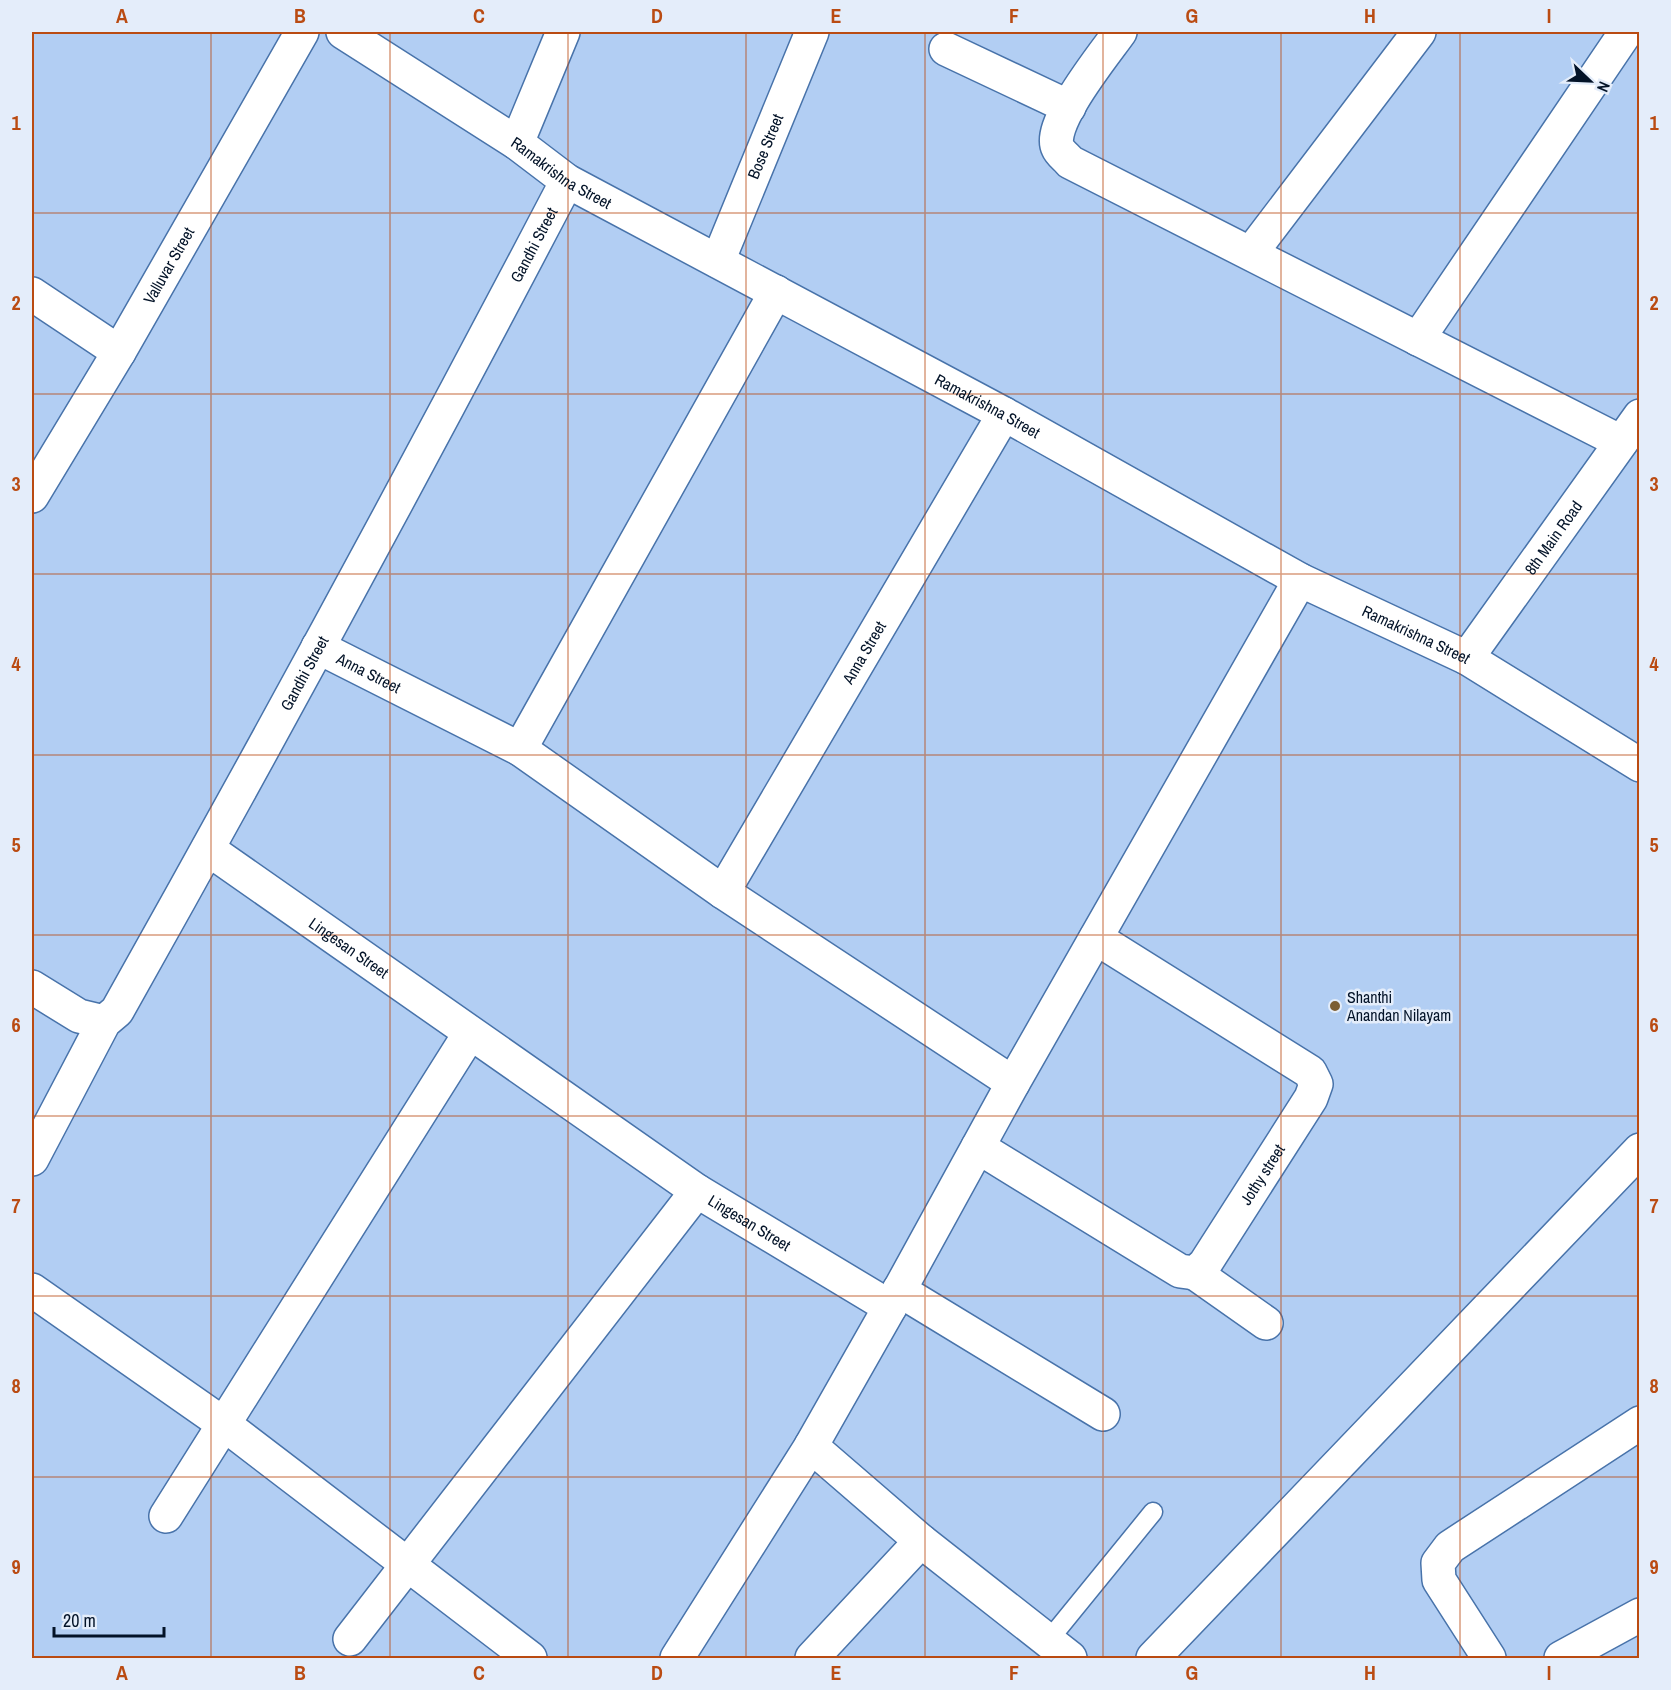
<svg xmlns="http://www.w3.org/2000/svg" width="1671" height="1690" font-family="'Archivo Narrow',sans-serif">
<style>
.lines{fill:none;stroke-linecap:round;stroke-linejoin:round}
.lane-casing{stroke:#4873aa;stroke-width:21}
.street-casing{stroke:#4873aa;stroke-width:36}
.lane{stroke:#fff;stroke-width:18}
.street{stroke:#fff;stroke-width:33}
.grid{fill:none;stroke:#ba4b12;stroke-width:1.5;stroke-opacity:0.55}
.poi-dot{fill:#7c5e32;stroke:#e4edfa;stroke-width:2}
.labels{text-anchor:middle;stroke-width:5;stroke-linejoin:round;paint-order:stroke}
.street-label{font-size:16px;fill:#031328;stroke:#e4edfa}
.poi-label{font-size:16px;fill:#031328;stroke:#e4edfa;text-anchor:start}
.neatline{fill:none;stroke:#ba4b12;stroke-width:2}
.grid-label{font-size:20px;text-anchor:middle;font-weight:bold;fill:#ba4b12}
</style>
<rect width="100%" height="100%" fill="#b2cef3"/>
<g class="lines">
<defs>
<path id="lane" d="M1048,1641L1153,1512"/>
<g id="street">
<path id="s1" d="M343,32L517,143L567,181L1004,414L1300,580L1467,658L1640,765"/>
<path d="M1120,32C1106,52 1046,125 1058,148C1060,153 1067,158 1070,162L1621,442"/>
<path d="M946,49L1069,107"/>
<path d="M517,143L563,32"/>
<path d="M1251,253L1419,32"/>
<path id="s2" d="M718,261L812,32"/>
<path d="M32,294L119,352"/>
<path d="M1418,339L1626,32"/>
<path id="s3" d="M32,496L119,352L302,32"/>
<path id="s4" d="M318,647L520,749L723,892L1013,1083"/>
<path id="s5" d="M1467,658L1640,416"/>
<path d="M520,749L776,292"/>
<path id="s6" d="M208,849L697,1191L890,1307L811,1446L921,1541L1070,1658"/>
<path id="s7" d="M723,892L1004,414"/>
<path d="M32,987L79,1016L104,1022"/>
<path id="s8" d="M978,1147L1180,1271L1195,1273L1205,1264L1311,1098L1316,1084L1310,1072L1096,938"/>
<path id="s9" d="M32,1159L104,1022L117,1011C271,737 421,460 567,181"/>
<path d="M1195,1273L1266,1323"/>
<path d="M32,1290L225,1425L530,1658"/>
<path d="M899,1290L1103,1414"/>
<path d="M890,1307L1013,1083L1300,580"/>
<path d="M166,1516L470,1033"/>
<path d="M350,1639L697,1191"/>
<path d="M677,1658L811,1446"/>
<path d="M812,1658L921,1541"/>
<path d="M1153,1658L1640,1150"/>
<path d="M1489,1658L1439,1580L1438,1563L1450,1547L1640,1423"/>
<path d="M1561,1658L1640,1615"/>
</g>
</defs>
<use href="#lane" class="lane-casing"/>
<use href="#street" class="street-casing"/>
<use href="#lane" class="lane"/>
<use href="#street" class="street"/>
</g>
<path class="grid" d="M211,32V1658M390,32V1658M568,32V1658M746,32V1658M925,32V1658M1103,32V1658M1281,32V1658M1460,32V1658M32,213H1640M32,394H1640M32,574H1640M32,755H1640M32,935H1640M32,1116H1640M32,1296H1640M32,1477H1640"/>
<circle class="poi-dot" cx="1335" cy="1006" r="6"/>
<g class="labels">
<g class="street-label">
<text dy="6" stroke="none"><textPath href="#s2" startOffset="124">Bose Street</textPath></text>
<text dy="6" stroke="none"><textPath href="#s1" startOffset="260">Ramakrishna Street</textPath></text>
<text dy="6" stroke="none"><textPath href="#s9" startOffset="1044">Gandhi Street</textPath></text>
<text dy="6" stroke="none"><textPath href="#s3" startOffset="268">Valluvar Street</textPath></text>
<text dy="6" stroke="none"><textPath href="#s1" startOffset="746">Ramakrishna Street</textPath></text>
<text dy="6" stroke="none"><textPath href="#s5" startOffset="148">8th Main Road</textPath></text>
<text dy="6" stroke="none"><textPath href="#s1" startOffset="1232">Ramakrishna Street</textPath></text>
<text dy="6" stroke="none"><textPath href="#s7" startOffset="278">Anna Street</textPath></text>
<text dy="6" stroke="none"><textPath href="#s9" startOffset="558">Gandhi Street</textPath></text>
<text dy="6" stroke="none"><textPath href="#s4" startOffset="57">Anna Street</textPath></text>
<text dy="6" stroke="none"><textPath href="#s6" startOffset="172">Lingesan Street</textPath></text>
<text dy="6" stroke="none"><textPath href="#s8" startOffset="372">Jothy street</textPath></text>
<text dy="6" stroke="none"><textPath href="#s6" startOffset="658">Lingesan Street</textPath></text>
</g>
<g class="poi-label">
<text x="1347" y="1003">Shanthi<tspan x="1347" dy="18">Anandan Nilayam</tspan></text>
</g>
</g>
<rect width="1671" height="1690" fill="none" stroke="#e4edfa" stroke-width="66"/>
<g transform="translate(1590 81) rotate(113)" stroke="#e4edfa" stroke-width="4.5" paint-order="stroke">
<path d="M0-4.5L10 22L0 15L-10 22Z" fill="#031328"/>
<text y="-9" font-size="16" font-weight="bold" text-anchor="middle" fill="#031328">N</text>
</g>
<path d="M54 1627v9h110v-9" fill="none" stroke="#031328" stroke-width="3"/>
<text x="63" y="1627" font-size="18" fill="#031328" stroke="#e4edfa" stroke-width="4.5" paint-order="stroke">20 m</text>
<rect x="33" y="33" width="1605" height="1624" class="neatline"/>
<g class="grid-label">
<text x="122" y="23">A</text>
<text x="300" y="23">B</text>
<text x="479" y="23">C</text>
<text x="657" y="23">D</text>
<text x="836" y="23">E</text>
<text x="1014" y="23">F</text>
<text x="1192" y="23">G</text>
<text x="1370" y="23">H</text>
<text x="1549" y="23">I</text>
<text x="16" y="130">1</text>
<text x="1654" y="130">1</text>
<text x="16" y="310">2</text>
<text x="1654" y="310">2</text>
<text x="16" y="491">3</text>
<text x="1654" y="491">3</text>
<text x="16" y="671">4</text>
<text x="1654" y="671">4</text>
<text x="16" y="852">5</text>
<text x="1654" y="852">5</text>
<text x="16" y="1032">6</text>
<text x="1654" y="1032">6</text>
<text x="16" y="1213">7</text>
<text x="1654" y="1213">7</text>
<text x="16" y="1393">8</text>
<text x="1654" y="1393">8</text>
<text x="16" y="1574">9</text>
<text x="1654" y="1574">9</text>
<text x="122" y="1680">A</text>
<text x="300" y="1680">B</text>
<text x="479" y="1680">C</text>
<text x="657" y="1680">D</text>
<text x="836" y="1680">E</text>
<text x="1014" y="1680">F</text>
<text x="1192" y="1680">G</text>
<text x="1370" y="1680">H</text>
<text x="1549" y="1680">I</text>
</g>
</svg>
